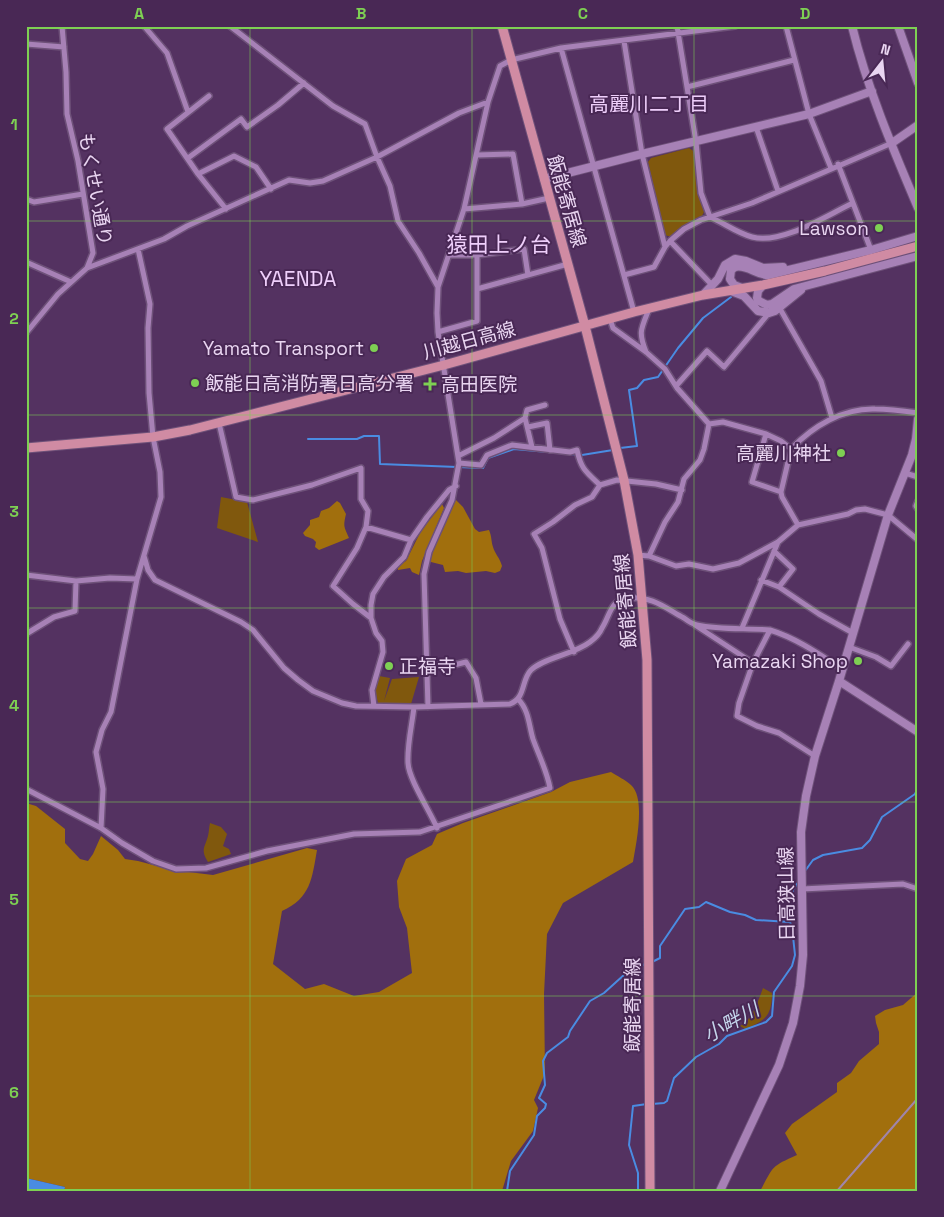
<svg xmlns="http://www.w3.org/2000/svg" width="944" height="1217" font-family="'Space Grotesk','Noto Sans JP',sans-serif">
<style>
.green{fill:#80580d}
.forest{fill:#a16f0d}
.water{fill:#4a8ce2}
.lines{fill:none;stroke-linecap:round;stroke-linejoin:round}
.stream{stroke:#4a8ce2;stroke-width:2}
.street-casing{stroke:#6e5179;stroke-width:8}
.secondary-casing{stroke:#6e5179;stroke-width:10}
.primary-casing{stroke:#6e5179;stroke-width:11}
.street{stroke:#a781b6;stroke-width:5}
.secondary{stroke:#a781b6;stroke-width:8}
.primary{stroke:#d08ba3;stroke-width:9}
.rail{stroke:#a085ab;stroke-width:2}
.grid{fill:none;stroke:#7ed053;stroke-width:1;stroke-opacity:0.55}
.poi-dot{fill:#7ed053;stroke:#492855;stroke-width:2}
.labels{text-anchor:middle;stroke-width:4;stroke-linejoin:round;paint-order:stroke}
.street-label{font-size:19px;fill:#e9d5f1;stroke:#492855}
.poi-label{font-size:19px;fill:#e9d5f1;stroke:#492855;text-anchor:end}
.neighbourhood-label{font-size:20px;fill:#efcffb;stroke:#492855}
.water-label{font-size:20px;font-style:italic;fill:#c5d6ec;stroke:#492855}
.quarter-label{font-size:21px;fill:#efcffb;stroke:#492855}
.neatline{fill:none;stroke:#7ed053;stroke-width:2}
.grid-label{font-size:16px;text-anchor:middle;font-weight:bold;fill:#7ed053}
</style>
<rect width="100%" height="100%" fill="#543261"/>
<path class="green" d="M689,148L695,152L698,192L704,212L702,216L680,228L671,237L665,235L648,162L651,158Z
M221,497L247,502L258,542L217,528Z
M379,676L390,678L384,701L392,679L419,677L411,704L378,703L375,691Z
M210,823L221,827L227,834L223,846L229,849L231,854L208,862C200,850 205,847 208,836C209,832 209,827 210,823Z
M763,988L772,993C772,1016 765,1021 745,1029L740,1026C753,1019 758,1001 763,988Z"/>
<path class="forest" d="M456,500L463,507L475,529L479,532L489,530C492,537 491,541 493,547C495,554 500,558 502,566L500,571L495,573L486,571L466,573L458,571L445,572L443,565L431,562C429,549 438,540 443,529C447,519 448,508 456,500Z
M337,501L340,503L346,514C343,527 344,526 349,538L319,550L315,547L316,542L313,539L305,536L303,533L310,525V520L319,517L321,511L329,508Z
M442,504L444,508L422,561L419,575L412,572L410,568L398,570L397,566L406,561L421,531Z
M611,772C617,776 626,780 631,785C646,798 636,844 633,862L563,903L547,934L544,994L545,1073L534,1100L538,1108L533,1131L511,1161L502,1191H64L65,1187L26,1178V803L36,806L65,829V843L80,859L88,861L93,854L101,836L118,850L125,859L138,861L172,870L213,875L307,848L317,850C312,878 311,898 282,911L273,964L305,989L324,984L354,996L379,992L412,973L407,928L399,907L397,881L406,859L432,845L437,834L463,823L551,792L570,782Z
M918,992V1191H760C774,1166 770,1167 797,1155L785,1133L792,1124L837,1092V1083L851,1073L859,1061L879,1044V1032L876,1023L875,1016L885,1010L903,1005Z"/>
<path class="water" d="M26,1178L65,1187L64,1191H26Z"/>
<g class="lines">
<path class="stream" d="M308,439H357L364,436H379L380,464L483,468L488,458L514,449L582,455L613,450
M620,448L637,446L629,390L637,388L644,380L658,377L678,348L703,318L731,297
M805,871L813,860L823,855L862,848L870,840L882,817L915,794L918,788
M652,962L660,958V946L685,909L699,907L706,902L730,912L745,915L756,920L789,922
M652,1104L664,1103L667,1101L674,1078L696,1057L719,1044L727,1036L766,1022L772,1016L774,992L792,966L795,955L792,927L788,917L793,890L799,881
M507,1191L510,1171L534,1135L537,1116L545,1108L546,1104L539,1098L545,1085L543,1061L547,1053L568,1037L570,1031L590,1001L604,993L625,974L645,964
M638,1191V1173L629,1145L633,1106L647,1104"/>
<defs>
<path id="street" d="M144,26L167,53L188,112
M230,26L333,106L365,124L377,157L390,186L398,221L419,253L438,287L437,313L438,332L459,463L452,500L429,552L424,574L428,707
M677,26L696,142L701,193L710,217C724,223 737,233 752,237C782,245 827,215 853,203
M786,26L809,114L831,168
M624,41L642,154L665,247
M26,44L64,47
M687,87L794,60
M209,96L167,129L198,174L226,209
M756,127L778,191
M477,155L513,154L522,204
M188,158L241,119L247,127L278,105L304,83
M838,164L871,250
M198,174L234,156L256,167L271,189
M26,199L34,202L83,194
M464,209L522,204L549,198
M670,241L713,286
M449,255H477L524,249L528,275
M26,262L71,282
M87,268L164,239L187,226L289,180L310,183L323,181L377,157L459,113L488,102
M624,275L654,267L665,247L670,241L684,229L701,220L752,203L892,143
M438,287L464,209L488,102L500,66L511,60L561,48
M477,289L568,264
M779,307L821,381L832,418
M634,312L561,48L735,26
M610,319L613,328L646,352L665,369L677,388L709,424
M438,332L477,321V255
M26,333L58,294L87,268L93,253L78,161L67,114L66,72L62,26
M646,352C638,332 641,329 649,309
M676,386L707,351L724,367L769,313
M219,423L236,497L253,500L312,485L361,468V499L368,511L366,527L357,548L333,586L353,604L371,618
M528,427L547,423L550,450
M766,434L752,482L781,492
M532,447L525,418L527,410L545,405
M791,449C813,426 843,408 875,409C889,409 904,411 918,413
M458,456L494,438L525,418
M459,463L481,465L487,455L512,445L570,452L577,450C581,469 586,472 600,485
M905,473L918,477
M918,501L916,506L918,509
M366,527L411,540
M774,551L793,569L779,587
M638,555L649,556L676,566L689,564L713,569L739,563L778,542
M144,556L148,570L155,580L241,622L253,630L284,668L298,680L313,691L342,703L356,706L414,707L510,704C526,698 521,680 531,670C545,657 573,655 590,642C594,639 600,633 602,628C610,616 610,600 628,598C652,596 664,607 684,618C688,621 692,624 697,625C720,630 746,628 770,630C796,638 819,654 842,669
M649,556L665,522L678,502L684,479L700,460L704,449L709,424L723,422L766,434L781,441L791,449L781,492L782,497L798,525
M26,575L76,581
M761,580L779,587L819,614L853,633
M695,625L753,663L739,703L737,716L757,726L779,733L815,756
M742,628L778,542L798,525L848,514L856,510L865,509L888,515L918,540
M26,634L54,617L75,611L76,581L110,578L137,579
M849,647L876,657L891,666L908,644
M574,652L560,619L542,548L534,534L553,522L575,505L592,497L600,485L617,480L656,484L682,490
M753,663L770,630
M426,665H454L466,662L476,678L481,704
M374,706L372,690L383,652L382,641L376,633L371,618V605L373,594L384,577L404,557L411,540L427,517L449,490L456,486
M414,707C412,725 407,745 408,763C409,780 430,811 437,828
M26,789L101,828L122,843L153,861L176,869L206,868L267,851L354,834L420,832L550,788C547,771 539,756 533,739C529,726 529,710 518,699
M101,828L103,789L96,752L102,730L111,712L137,579L161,497L160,472L153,437L149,393L148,328L150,304L138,249
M802,889L903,884L918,889"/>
<path id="secondary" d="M852,26C867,88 893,149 918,208
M898,26L918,83
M892,143L918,125
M544,179L642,154L809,114L872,91
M763,285L758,291L757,298L759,301L767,305L772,304L794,289L918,256
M742,288L734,285L730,279L731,270L735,267C747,264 756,275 768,275L871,250L918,236
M731,291L744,296L758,311L769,313L775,311L801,290
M703,295L718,279L725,265L735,259L746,261L763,268L783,267
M839,681L918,732
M720,1191L779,1065L793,1023L800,986L803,955L801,832L806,796L815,756L839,681L888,515L912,455L916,439L918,419"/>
<path id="primary" d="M502,26L585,326L624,480L638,555L647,660L650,1191
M26,448L153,437L190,430L444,365L634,312L703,295L763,285L825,271L918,246"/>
</defs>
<use href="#street" class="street-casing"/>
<use href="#secondary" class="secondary-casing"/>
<use href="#primary" class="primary-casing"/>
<use href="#street" class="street"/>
<use href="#secondary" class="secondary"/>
<use href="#primary" class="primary"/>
<path class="rail" d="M837,1191L918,1098"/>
</g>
<path class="grid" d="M250,26V1191M472,26V1191M694,26V1191M26,221H918M26,415H918M26,608H918M26,802H918M26,996H918"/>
<g class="poi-dot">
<circle cx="879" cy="228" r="5"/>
<circle cx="374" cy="348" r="5"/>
<circle cx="195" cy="383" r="5"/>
<path d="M427.5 376.5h5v5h5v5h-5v5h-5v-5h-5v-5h5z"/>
<circle cx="841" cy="453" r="5"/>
<circle cx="858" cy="661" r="5"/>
<circle cx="389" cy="666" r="5"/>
</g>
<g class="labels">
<g class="street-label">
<text transform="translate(96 189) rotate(80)" y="7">もくせい通り</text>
<text transform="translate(567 201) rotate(74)" y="7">飯能寄居線</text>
<text transform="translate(469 340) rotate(-15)" y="7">川越日高線</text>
<text transform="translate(625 601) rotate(-95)" y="7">飯能寄居線</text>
<text transform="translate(786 894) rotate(-91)" y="7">日高狭山線</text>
<text transform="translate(632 1005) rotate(-90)" y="7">飯能寄居線</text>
</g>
<g class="poi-label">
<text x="869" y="235">Lawson</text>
<text x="364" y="355">Yamato Transport</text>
<text x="205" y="390" text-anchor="start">飯能日高消防署日高分署</text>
<text x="441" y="391" text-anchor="start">高田医院</text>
<text x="831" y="460">高麗川神社</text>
<text x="848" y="668">Yamazaki Shop</text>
<text x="399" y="673" text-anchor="start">正福寺</text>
</g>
<g class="neighbourhood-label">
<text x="649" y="111">高麗川二丁目</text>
</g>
<g class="water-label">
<text transform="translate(731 1022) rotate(-29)" y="7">小畔川</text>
</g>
<g class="quarter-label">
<text x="499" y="252">猿田上ノ台</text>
<text x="298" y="286">YAENDA</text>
</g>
</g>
<rect width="944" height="1217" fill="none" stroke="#492855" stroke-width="55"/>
<g transform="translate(882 62) rotate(16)" stroke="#492855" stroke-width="4" paint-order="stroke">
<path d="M0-4L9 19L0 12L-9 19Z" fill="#e9d5f1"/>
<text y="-8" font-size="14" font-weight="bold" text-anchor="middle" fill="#e9d5f1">N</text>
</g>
<rect x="28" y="28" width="888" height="1162" class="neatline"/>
<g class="grid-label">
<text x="139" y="19">A</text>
<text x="361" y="19">B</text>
<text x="583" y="19">C</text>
<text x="805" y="19">D</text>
<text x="14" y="130">1</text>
<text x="14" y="324">2</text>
<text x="14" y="517">3</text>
<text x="14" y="711">4</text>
<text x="14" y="905">5</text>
<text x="14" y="1098">6</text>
</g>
</svg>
